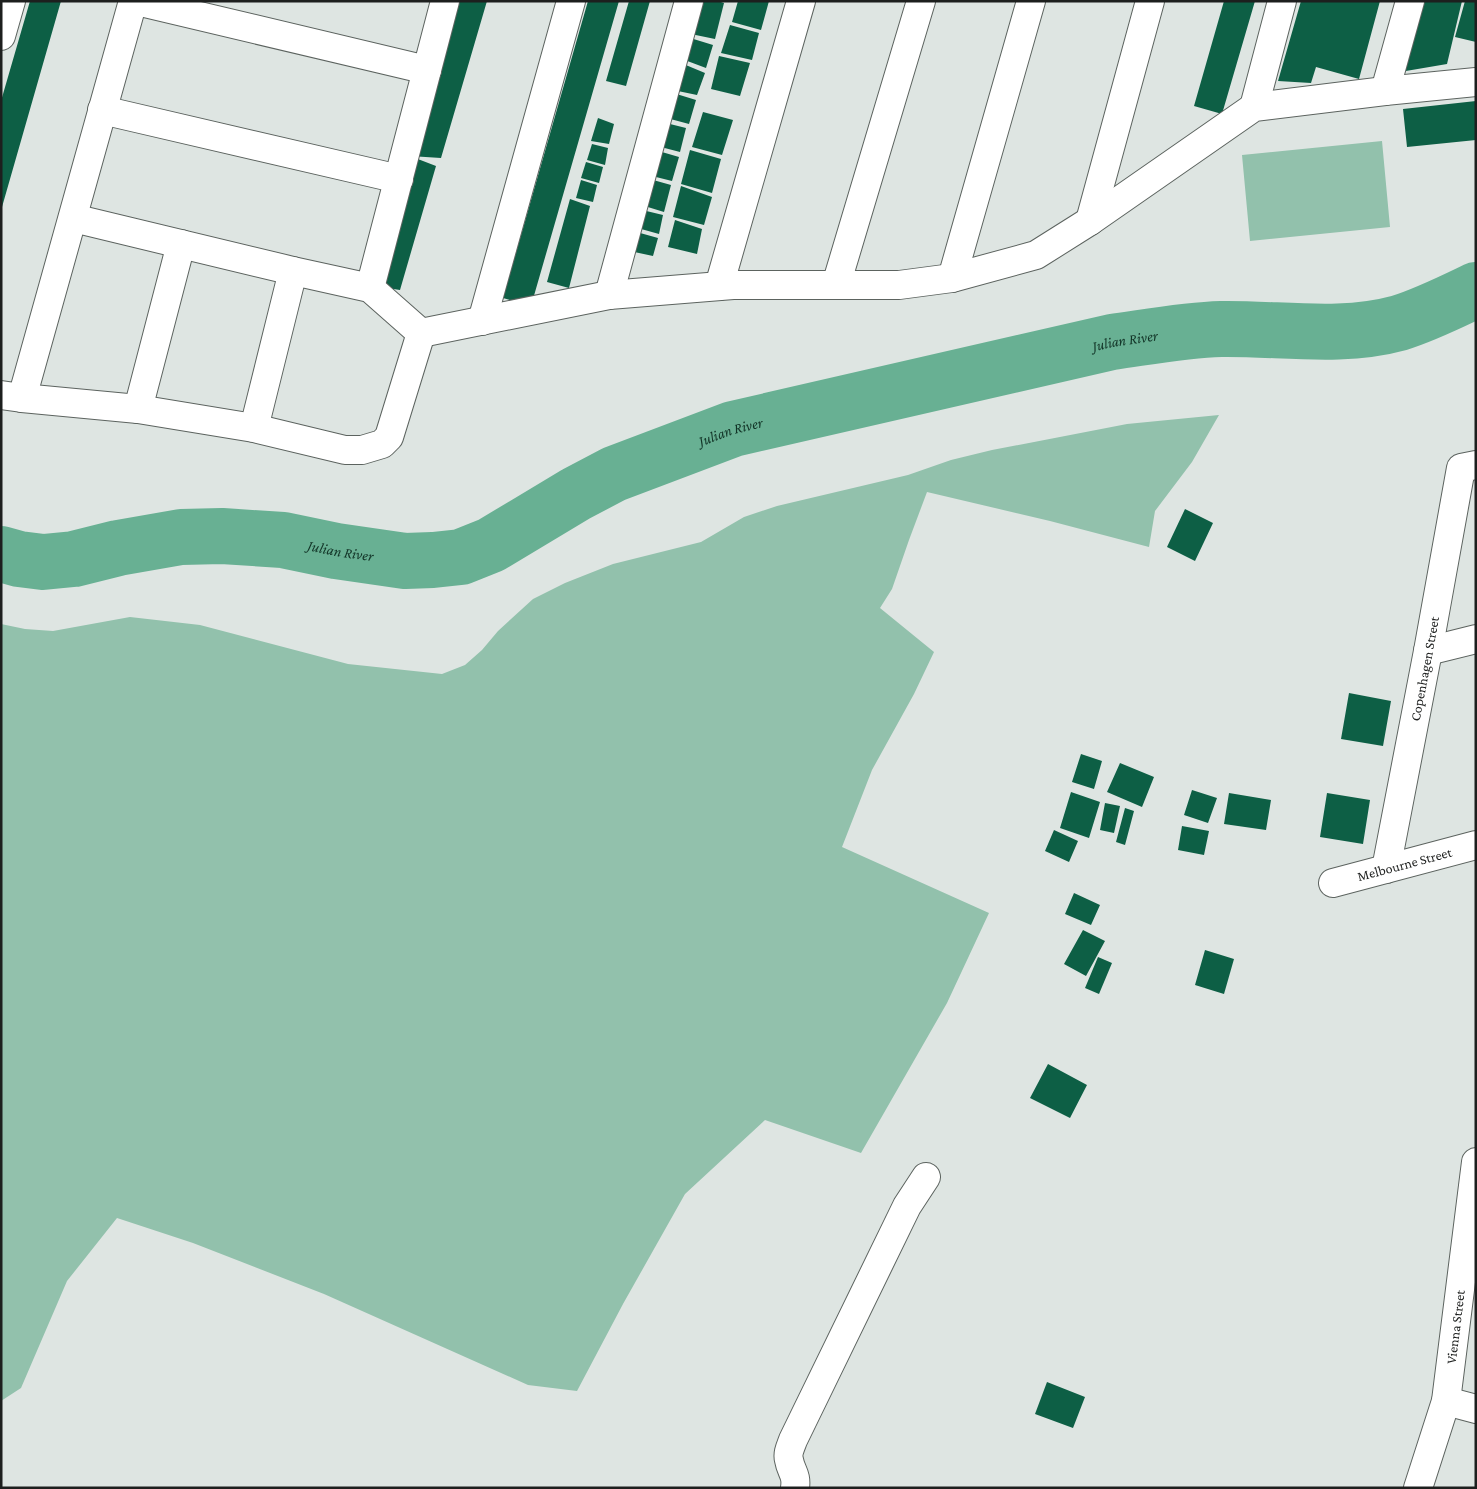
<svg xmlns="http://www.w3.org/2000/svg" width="1477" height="1489" font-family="'Crimson Pro',serif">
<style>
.green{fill:#92c1ac}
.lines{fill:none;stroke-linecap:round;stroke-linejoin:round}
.river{stroke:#68b093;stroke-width:56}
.building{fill:#0d5f45}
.minor-casing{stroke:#5c635f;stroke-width:30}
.minor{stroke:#fff;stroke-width:28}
.labels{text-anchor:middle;stroke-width:5;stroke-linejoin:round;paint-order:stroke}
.street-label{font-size:14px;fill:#1d1f1e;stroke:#fff}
.water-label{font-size:15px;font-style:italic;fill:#123427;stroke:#fff}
</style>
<rect width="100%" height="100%" fill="#dee5e2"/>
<path class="green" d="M1382,141L1390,227L1250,241L1242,155Z
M1219,415L1192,462L1155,511L1149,547L1050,521L927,492L909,540L892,589L880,608L934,652L914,694L872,770L842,847L989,913L947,1003L861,1153L765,1120L685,1194L623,1304L577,1391L528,1385L324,1294L193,1243L117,1218L67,1281L21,1388L1,1401V624L25,629L53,631L130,617L200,625L348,664L442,674L465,665L482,650L498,631L533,599L565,583L613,564L701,542L744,517L777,506L908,475L951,460L992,450L1127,424Z"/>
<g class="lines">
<path class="river" id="s1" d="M1,554L19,559L43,562L74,559L118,548L181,537L222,536L283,540L336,551L405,561L433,560L461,557L491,545L576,494L614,474L733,429L1112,342C1148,337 1185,330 1221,329C1280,328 1341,339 1399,323C1425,315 1451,302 1476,290"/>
</g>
<path class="building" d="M30,1H61L2,207L1,101Z
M455,1H487L441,158L410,156Z
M588,1H619L531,306L503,298Z
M629,1H650L626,86L606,81Z
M695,1H718L724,3L715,39L686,33Z
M738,1H769L761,30L732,22Z
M1224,1H1255L1222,114L1194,106Z
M1301,1H1380L1359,79L1316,67L1311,83L1278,81Z
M1417,1H1462L1447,64L1400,72Z
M1465,1H1476V42L1455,37Z
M730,25L759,33L752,60L721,53Z
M687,37L713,45L706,68L682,59Z
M719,56L750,63L740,96L711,89Z
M681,63L705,73L697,95L673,90Z
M670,92L696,100L689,124L663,117Z
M1476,101V140L1407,147L1403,109Z
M703,112L733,120L722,155L692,147Z
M598,118L614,124L609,144L591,141Z
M662,122L686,128L680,152L657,146Z
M592,144L608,148L605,165L587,160Z
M655,150L679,157L672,181L648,175Z
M690,150L721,159L712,193L681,184Z
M410,156L436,166L400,290L374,286Z
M586,162L603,167L599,183L581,178Z
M646,178L671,185L664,212L638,204Z
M581,180L597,185L593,202L576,198Z
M681,186L712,197L704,225L673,217Z
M570,199L590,206L569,288L547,282Z
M638,209L663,215L659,234L634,227Z
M675,220L702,229L697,254L668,247Z
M633,231L658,238L653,256L625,250Z
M1185,509L1213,523L1195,561L1167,547Z
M1349,693L1391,701L1383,746L1341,739Z
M1081,754L1102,761L1094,789L1072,782Z
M1120,763L1154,777L1142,807L1107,792Z
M1192,790L1217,798L1208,823L1184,815Z
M1071,792L1100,802L1089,838L1060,828Z
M1229,793L1271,800L1266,830L1224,824Z
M1327,793L1370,800L1363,844L1320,837Z
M1105,803L1120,806L1114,833L1100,830Z
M1125,808L1134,811L1125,845L1116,842Z
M1182,826L1209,831L1204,855L1178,850Z
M1054,830L1078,841L1069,862L1045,851Z
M1074,893L1100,905L1091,925L1065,914Z
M1083,930L1105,941L1086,976L1064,964Z
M1205,950L1234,959L1224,994L1195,985Z
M1098,957L1112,963L1099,994L1085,988Z
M1048,1064L1087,1085L1070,1118L1030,1098Z
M1047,1382L1085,1397L1073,1428L1035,1414Z"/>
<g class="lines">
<defs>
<g id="minor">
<path d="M136,1L427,70"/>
<path d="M1,36L11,1"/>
<path d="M1385,91L1410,1"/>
<path d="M1254,107L1282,1"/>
<path d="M102,110L399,179"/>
<path d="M73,218L293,271L370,288L421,333"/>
<path d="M1090,221L1150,1"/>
<path d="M952,278L1031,1"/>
<path d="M836,285L921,1"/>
<path d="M719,286L801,1"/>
<path d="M370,288L445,1"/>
<path d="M609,295L689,1"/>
<path d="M482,321L571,1"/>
<path d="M421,333L609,295L733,285H899L952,278L1036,255L1090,221L1254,107L1385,91L1476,82"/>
<path d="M1,395L22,398L138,409L254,428L345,450H362L382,444L389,437L421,333"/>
<path d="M22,398L133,1"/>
<path d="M138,409L181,244"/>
<path d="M254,428L293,271"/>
<path d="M1428,651L1476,639"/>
<path id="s2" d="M1386,869L1428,651L1461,468L1476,465"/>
<path id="s3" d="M1333,883L1476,845"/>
<path d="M1446,1401L1476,1409"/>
<path d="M795,1488C797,1474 791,1472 789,1460C787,1453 791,1446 793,1440L907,1206L926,1177"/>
<path id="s4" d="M1418,1488L1446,1401L1476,1162"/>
</g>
</defs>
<use href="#minor" class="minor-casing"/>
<use href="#minor" class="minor"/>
</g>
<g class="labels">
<g class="street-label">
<text dy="5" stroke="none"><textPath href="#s2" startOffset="204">Copenhagen Street</textPath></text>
<text dy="5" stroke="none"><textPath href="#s3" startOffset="74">Melbourne Street</textPath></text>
<text dy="5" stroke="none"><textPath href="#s4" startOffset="166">Vienna Street</textPath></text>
</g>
<g class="water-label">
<text dy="5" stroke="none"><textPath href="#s1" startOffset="1169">Julian River</textPath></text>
<text dy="5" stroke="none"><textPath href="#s1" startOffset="764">Julian River</textPath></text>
<text dy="5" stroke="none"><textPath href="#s1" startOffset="344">Julian River</textPath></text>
</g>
</g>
<rect width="1477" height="1489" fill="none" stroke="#1d1f1e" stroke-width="5"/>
</svg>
